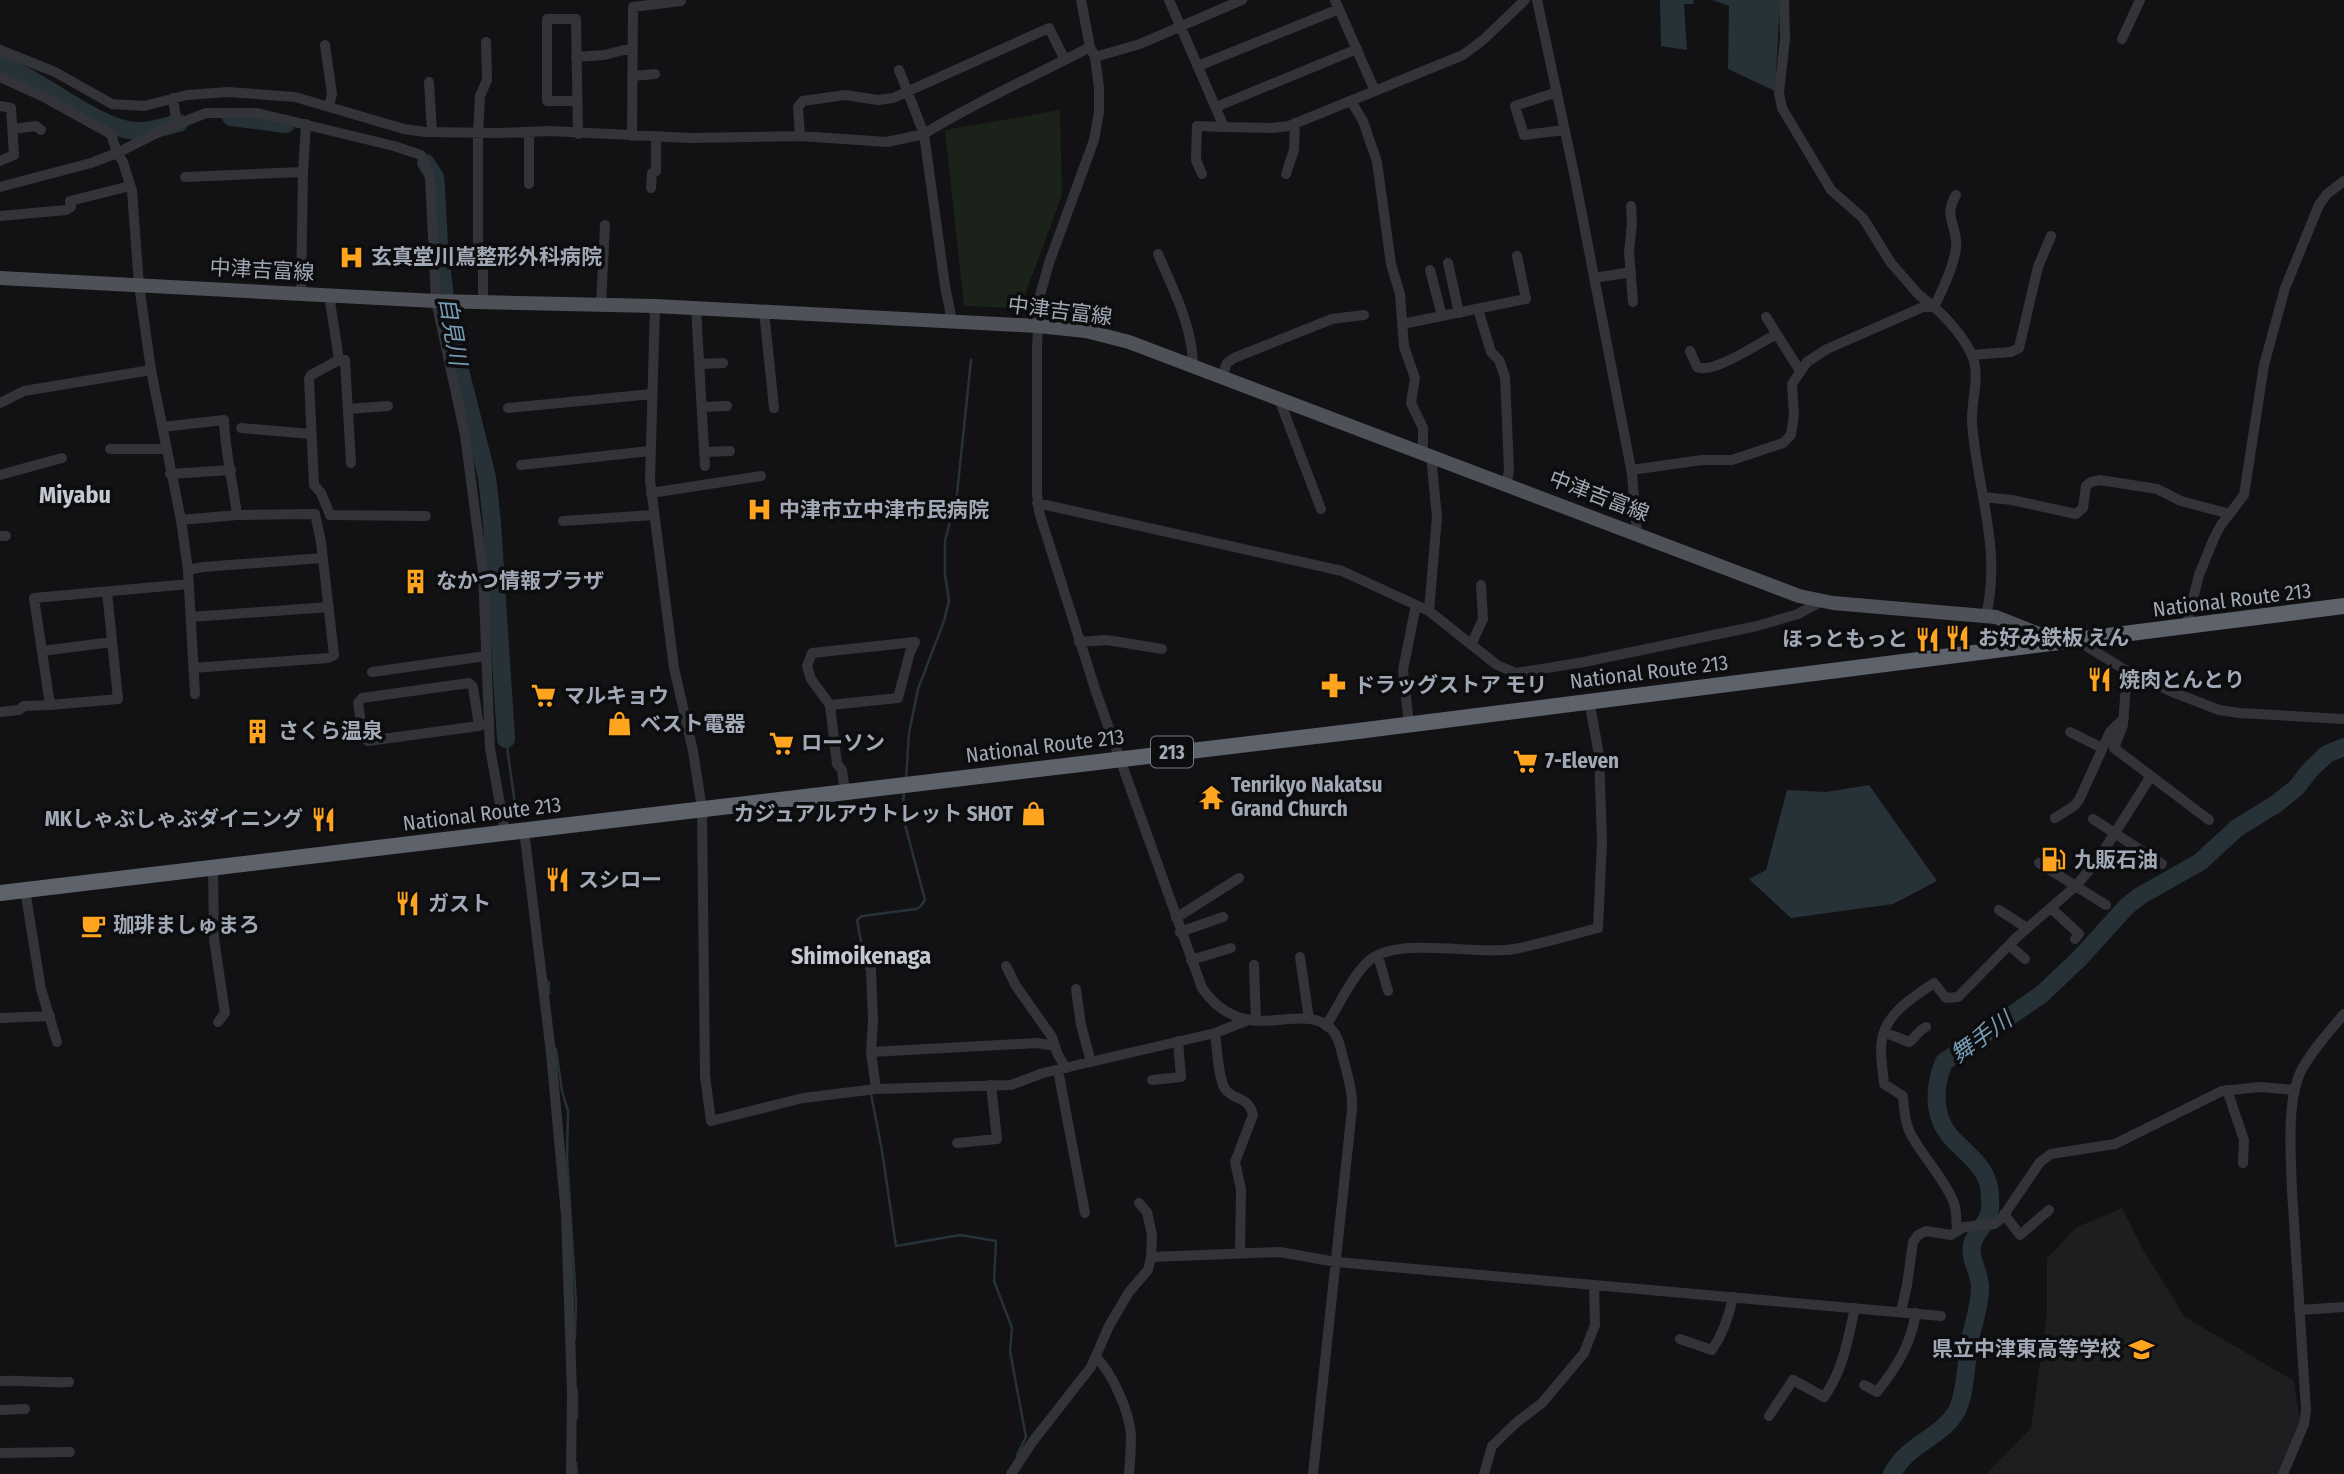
<svg xmlns="http://www.w3.org/2000/svg" width="2344" height="1474" font-family="'Fira Sans Condensed','Noto Sans JP',sans-serif">
<style>
.built{fill:#1e1e21}
.green{fill:#1a221a}
.water{fill:#273238}
.lines{fill:none;stroke-linecap:round;stroke-linejoin:round}
.stream{stroke:#273238;stroke-width:2.5}
.river{stroke:#273238;stroke-width:18}
.minor{stroke:#333439;stroke-width:10}
.major{stroke:#4e5158;stroke-width:14}
.highway{stroke:#5e626a;stroke-width:16}
.labels{text-anchor:middle;stroke-width:7;stroke-linejoin:round;paint-order:stroke}
.shield{fill:#0d0d0f;stroke:#757a84;stroke-width:2}
.shield-label{font-size:19px;font-weight:bold;fill:#a2a9b6}
.poi-label{font-size:21px;font-weight:bold;fill:#a2a9b6;stroke:#0d0d0f;text-anchor:start}
.street-label{font-size:21px;fill:#a2a9b6;stroke:#0d0d0f}
.water-label{font-size:23px;font-style:italic;fill:#759bb5;stroke:#0d0d0f}
.quarter-label{font-size:24px;font-weight:bold;fill:#c3c8d1;stroke:#0d0d0f}
</style>
<rect width="100%" height="100%" fill="#121214"/>
<path class="built" d="M2122,1208L2142,1248L2185,1317L2294,1381L2300,1420L2280,1474H1986L2031,1428L2047,1314V1258L2077,1227Z"/>
<path class="green" d="M1060,110L1062,195L1020,308L964,306L945,130Z"/>
<path class="water" d="M1660,0H1694L1693,4H1684L1687,50L1661,46Z
M1712,0H1780L1775,91L1728,69L1729,6Z
M1869,785L1937,881L1893,904L1791,918L1749,879L1766,870L1787,790L1826,792Z"/>
<g class="lines">
<path class="stream" d="M506,739L517,819
M906,779L909,733L918,689L944,621L949,601L945,575V541L957,494L971,360
M866,969L857,920L862,916L916,909L920,907L925,900L902,813L904,793
M547,981L549,983V994
M556,1049L562,1091L568,1111L567,1157L576,1302L575,1338
M871,1094L882,1151L896,1246L960,1235L996,1241L994,1281L1012,1328L1010,1351L1026,1437L1017,1455
M577,1418V1390
M576,1463L577,1474"/>
<path class="river" d="M0,64C41,79 97,129 136,131C150,132 165,126 179,123
M231,117L286,124
M426,163L435,177L436,188L439,246L448,323L487,477L492,523L506,739
M1892,1474C1908,1443 1941,1438 1956,1412C1966,1395 1966,1359 1970,1339C1974,1322 1980,1305 1980,1287C1980,1273 1969,1258 1972,1246C1974,1232 1986,1226 1989,1214C1991,1207 1990,1194 1989,1187C1985,1165 1965,1153 1951,1137C1932,1116 1934,1086 1944,1062L2042,994L2080,958L2127,906L2140,896L2200,862L2237,828L2276,804L2296,788L2311,769L2327,754L2344,747"/>
<path class="minor" d="M1081,0L1090,47L1095,57L1099,88V112L1094,140L1049,263L1040,295L1037,346V493L1039,512L1096,692L1202,988C1247,1052 1303,996 1333,1031C1340,1039 1341,1052 1344,1061C1348,1078 1353,1092 1352,1109L1313,1474
M1169,0L1224,127L1272,128L1289,126L1463,55L1483,40L1525,0
M1335,0L1375,91
M1537,0L1575,178L1632,474L1637,533
M1784,0L1785,39L1779,93L1782,108L1831,190L1863,218L1891,263L1919,295L1934,307C1943,289 1953,268 1956,249C1959,227 1942,217 1956,195
M2122,39L2140,0
M325,45L332,94L329,106
M0,50L55,72L112,104L144,106L187,95L228,92L295,97L404,129L425,132L500,133L550,131L690,138L800,136L887,142L924,134L945,286L952,321
M576,57L604,55L632,48
M1095,57L1140,44L1242,0
M1198,66L1339,9
M899,70L924,134C977,101 1035,76 1090,47
M632,76L655,74
M0,77L44,97L111,134L117,153L163,130L206,113H257L394,146L421,155L430,176L436,301L465,435L483,572L490,748L505,832
M429,82L432,132
M1557,92L1515,106L1524,135L1565,130
M173,98L177,125
M577,101H547V19H576L578,134
M1351,101L1363,121L1377,162L1391,264L1400,294L1404,347L1415,378L1411,403L1423,428V453
M0,106L11,108L14,155L0,161
M1216,107L1357,49
M13,129L36,126L41,130
M632,136L633,7L681,1
M800,136L798,107L803,101L845,95L878,100L893,98L1049,28L1065,60
M1202,174L1196,160L1197,126L1224,127
M1286,174L1294,150L1295,123
M185,177L303,172
M529,184V132
M0,187L91,163L117,153L123,162L132,191L139,285L151,370L181,520L188,570L195,694
M651,188L652,173L656,171V137
M1631,206L1632,223L1629,252L1633,302
M0,216L66,210L71,207L70,201L130,186
M1158,254C1173,289 1193,327 1193,366
M1448,263L1459,313
M1430,270L1442,316
M1594,278L1631,272
M301,293L303,172L306,124
M329,295L339,360L311,375L309,379L314,485L321,493L330,515L426,516
M483,302V261L478,252V133L480,96L487,80L486,42
M601,304L605,225
M655,306L650,480L674,668L693,751L702,809L705,1076L711,1121L803,1098L876,1089L1011,1085L1043,1073L1215,1033L1246,1021
M696,308L705,466
M1478,309L1491,352L1499,360L1505,377L1509,469L1507,484
M764,311L774,408
M1766,317L1800,371
M1402,324L1526,299L1517,256
M1690,351L1697,367C1712,375 1759,343 1775,335
M1972,355L2011,352L2019,348L2038,267L2051,236
M339,360H345L351,463
M700,364L723,363
M1222,377L1227,363L1234,358L1332,319L1364,315
M1279,399L1321,509
M0,403L24,391L151,370
M702,407L727,406
M508,408L652,394
M348,409L388,406
M162,427L224,420C225,452 233,483 237,515
M241,428L311,434
M110,449H166
M705,452L730,451
M521,465L650,451
M1631,470L1702,460H1732L1783,443L1791,435L1794,415L1792,384L1807,362L1827,349L1923,307H1934C1948,319 1967,341 1973,358C1980,378 1971,402 1972,423C1977,490 2002,547 1986,616
M170,474L231,470
M0,475L62,458
M651,493L761,476
M1983,497L2012,500L2076,514L2083,508L2086,486L2091,482L2100,480L2157,489L2181,501L2230,514
M1037,503L1342,571L1429,611L1497,665L1516,673L1584,662L1757,626L1798,614L1822,601
M181,520L237,515L315,514L321,542L334,655L328,658L193,668
M563,521L654,515
M0,536H6
M188,570L203,567L323,558
M107,592L118,699L50,705L34,598L189,584
M1429,611L1437,517L1431,456
M191,617L329,607
M2186,627L2199,575L2214,538L2221,525L2244,495L2264,365L2285,288L2319,205L2327,194L2344,181
M2083,640L2086,646L2127,671L2170,691L2219,710L2239,713L2344,719
M1079,642L1107,640L1162,649
M1471,645L1483,619L1481,585
M42,651L112,642
M2127,671L2123,725L2114,748L2209,820
M372,672L486,656
M830,705L898,698L910,652L915,642L812,653L807,666L811,679L830,705L837,764L842,770L845,792
M0,712L19,710L24,706L50,705
M1409,724L1403,670L1416,605
M479,726L473,687L469,683L362,698L358,703L363,738L368,741L479,726L489,723
M2070,732L2102,748
M2055,818L2074,806L2079,800L2110,732L2124,718
M2093,819L2162,864
M524,830L551,1053L566,1215L572,1392L571,1474
M2039,863L2106,905
M213,868L214,939L225,1013L218,1022
M25,890L41,989L57,1042
M2051,908L2079,934L2075,939
M1999,910L2027,928
M1176,918L1239,878
M1180,932L1223,917
M2009,945L2025,959
M1378,956L1388,991
M1300,957L1309,1019
M1191,960L1231,948
M1254,965L1256,1021
M1006,966L1016,986L1052,1037L1058,1055L1066,1068
M1076,989L1081,1025L1091,1062
M0,1018L50,1016
M1326,1026C1338,1007 1354,972 1371,959C1402,936 1477,956 1514,949C1542,944 1570,935 1598,928L1602,841L1599,755L1589,700
M1884,1032L1909,1042C1915,1038 1919,1030 1926,1027
M1215,1033C1217,1047 1218,1078 1225,1089C1235,1102 1248,1095 1253,1115L1235,1162L1241,1189L1240,1253
M871,1052L873,1021L871,969
M1058,1070L1085,1213
M1152,1080L1181,1077L1178,1041
M876,1089L871,1052L1037,1043L1055,1046
M2227,1090L2244,1140L2243,1163
M957,1143L997,1139L991,1085
M2004,1214L2020,1235L2049,1210
M1957,1230C1956,1221 1957,1211 1954,1203C1945,1180 1925,1159 1913,1138C1905,1126 1904,1109 1903,1096L1884,1084C1883,1070 1879,1053 1882,1039C1887,1012 1914,997 1934,983L1946,998L1958,997L2017,937L2077,885L2099,858L2151,776
M1151,1257L1280,1252L1336,1262L1941,1316
M2299,1310L2344,1307
M1901,1311L1907,1285L1913,1242L1918,1235L1926,1231L1951,1235L1964,1227L1994,1224L2002,1218L2040,1162L2051,1154L2115,1144L2222,1091L2260,1087L2295,1090
M1680,1339L1712,1350C1723,1334 1729,1316 1733,1297
M1096,1357C1112,1373 1130,1412 1131,1436C1131,1448 1130,1461 1129,1474
M0,1381C23,1380 46,1383 69,1382
M1864,1385L1877,1392C1898,1365 1910,1346 1916,1313
M0,1410L25,1409
M1769,1416L1793,1380L1824,1397C1843,1371 1848,1338 1855,1308
M0,1453L70,1452
M1011,1474L1033,1441L1091,1367L1109,1326L1129,1292L1148,1270L1151,1257L1152,1235L1147,1212L1139,1203
M1484,1474L1492,1446L1517,1422L1542,1403L1584,1353L1595,1325L1594,1286
M2283,1474L2304,1424L2306,1410L2292,1191C2291,1156 2286,1102 2301,1071C2312,1050 2329,1032 2344,1014"/>
<path class="major" d="M0,278L436,301L655,306L1038,326L1086,331L1129,342L1799,596L1833,603L1996,617L2062,643"/>
<path class="highway" d="M0,893L1358,731L2344,606"/>
</g>
<defs>
<symbol id="hospital-bare" viewBox="-9 -9 18 18"><path d="M-5-5h3v3.5h4V-5h3V5h-3V1.5h-4V5h-3Z" fill="#ffa41f" stroke="#0d0d0f" stroke-width="2.5" paint-order="stroke"/></symbol>
<symbol id="building-bare" viewBox="-9 -9 18 18"><path d="M-4-6H4V6H1V3H-1V6H-4ZM-2.5-4.3h1.7v1.8h-1.7ZM.8-4.3h1.7v1.8H.8ZM-2.5-1h1.7V.8h-1.7ZM.8-1h1.7V.8H.8Z" fill="#ffa41f" stroke="#0d0d0f" stroke-width="2.5" paint-order="stroke"/></symbol>
<symbol id="restaurant-bare" viewBox="-9 -9 18 18"><path d="M-5-6h1v4h1v-4h1v4h1v-4h1v5L-1.5 .5V6h-2V.5L-5-1ZM5-6V6H3V1.5H1.5Q1.5-4 5-6Z" fill="#ffa41f" stroke="#0d0d0f" stroke-width="2.5" paint-order="stroke"/></symbol>
<symbol id="pharmacy-bare" viewBox="-9 -9 18 18"><path d="M-2-6h4v4h4v4h-4v4h-4v-4h-4v-4h4Z" fill="#ffa41f" stroke="#0d0d0f" stroke-width="2.5" paint-order="stroke"/></symbol>
<symbol id="supermarket-bare" viewBox="-9 -9 18 18"><path d="M-6-5.5h2.5l.6 2H6L4.5 2H-2.5L-4.4-4H-6ZM-1.5 3.2a1.3 1.3 0 1 0 .1 0ZM3 3.2a1.3 1.3 0 1 0 .1 0Z" fill="#ffa41f" stroke="#0d0d0f" stroke-width="2.5" paint-order="stroke"/></symbol>
<symbol id="shop-bare" viewBox="-9 -9 18 18"><path d="M-5-2.5h2.3a2.7 3.5 0 0 1 5.4 0H5L5.5 6h-11ZM-1.5-2.5h3a1.5 2.3 0 0 0-3 0Z" fill="#ffa41f" stroke="#0d0d0f" stroke-width="2.5" paint-order="stroke"/></symbol>
<symbol id="temple-bare" viewBox="-9 -9 18 18"><path d="M0-6L5-2H3V0L6.5 2.5H4V6H1.5V3h-3V6H-4V2.5H-6.5L-3 0V-2H-5Z" fill="#ffa41f" stroke="#0d0d0f" stroke-width="2.5" paint-order="stroke"/></symbol>
<symbol id="fuel-bare" viewBox="-9 -9 18 18"><path d="M-5.5-6h7V0h2V4h1.3V-2.5L3-4.5l.8-.8L6-3V5H2.5V1h-1V6h-7ZM-4.2-4.7v3.2H.2V-4.7Z" fill="#ffa41f" stroke="#0d0d0f" stroke-width="2.5" paint-order="stroke"/></symbol>
<symbol id="cafe-bare" viewBox="-9 -9 18 18"><path d="M-5.5-4.5H6V0H3Q3 3.5 0 3.5H-2.5Q-5.5 3.5-5.5 0ZM3-3.2v2h1.7v-2ZM-6 4.5H4V6H-6Z" fill="#ffa41f" stroke="#0d0d0f" stroke-width="2.5" paint-order="stroke"/></symbol>
<symbol id="school-bare" viewBox="-9 -9 18 18"><path d="M0-5L7-2L0 1L-7-2ZM-4 1L0 2.5L4 1V4Q0 6-4 4Z" fill="#ffa41f" stroke="#0d0d0f" stroke-width="2.5" paint-order="stroke"/></symbol>
</defs>
<g fill-rule="evenodd">
<use href="#hospital-bare" x="334" y="240" width="35" height="35"/>
<use href="#hospital-bare" x="742" y="492" width="35" height="35"/>
<use href="#building-bare" x="398" y="564" width="35" height="35"/>
<use href="#restaurant-bare" x="1940" y="620" width="35" height="35"/>
<use href="#restaurant-bare" x="1910" y="622" width="35" height="35"/>
<use href="#restaurant-bare" x="2082" y="662" width="35" height="35"/>
<use href="#pharmacy-bare" x="1316" y="668" width="35" height="35"/>
<use href="#supermarket-bare" x="526" y="678" width="35" height="35"/>
<use href="#shop-bare" x="602" y="706" width="35" height="35"/>
<use href="#building-bare" x="240" y="714" width="35" height="35"/>
<use href="#supermarket-bare" x="764" y="726" width="35" height="35"/>
<use href="#supermarket-bare" x="1508" y="744" width="35" height="35"/>
<use href="#temple-bare" x="1194" y="780" width="35" height="35"/>
<use href="#shop-bare" x="1016" y="796" width="35" height="35"/>
<use href="#restaurant-bare" x="306" y="802" width="35" height="35"/>
<use href="#fuel-bare" x="2036" y="842" width="35" height="35"/>
<use href="#restaurant-bare" x="540" y="862" width="35" height="35"/>
<use href="#restaurant-bare" x="390" y="886" width="35" height="35"/>
<use href="#cafe-bare" x="76" y="908" width="35" height="35"/>
<use href="#school-bare" x="2124" y="1332" width="35" height="35"/>
</g>
<g class="labels">
<rect class="shield" x="1151" y="736.5" width="42" height="31" rx="5"/>
<g class="shield-label">
<text x="1172" y="759">213</text>
</g>
<g class="poi-label">
<text x="371" y="264">玄真堂川嶌整形外科病院</text>
<text x="779" y="517">中津市立中津市民病院</text>
<text x="436" y="588">なかつ情報プラザ</text>
<text x="1978" y="645">お好み鉄板 えん</text>
<text x="1908" y="646" text-anchor="end">ほっともっと</text>
<text x="2119" y="687">焼肉とんとり</text>
<text x="1354" y="692">ドラッグストア モリ</text>
<text x="564" y="703">マルキョウ</text>
<text x="640" y="731">ベスト電器</text>
<text x="278" y="738">さくら温泉</text>
<text x="801" y="750">ローソン</text>
<text x="1545" y="768">7-Eleven</text>
<text x="1231" y="792">Tenrikyo Nakatsu<tspan x="1231" dy="24">Grand Church</tspan></text>
<text x="1013" y="821" text-anchor="end">カジュアルアウトレット SHOT</text>
<text x="303" y="826" text-anchor="end">MKしゃぶしゃぶダイニング</text>
<text x="2074" y="867">九販石油</text>
<text x="578" y="887">スシロー</text>
<text x="428" y="911">ガスト</text>
<text x="113" y="932">珈琲ましゅまろ</text>
<text x="2121" y="1356" text-anchor="end">県立中津東高等学校</text>
</g>
<g class="street-label">
<text transform="translate(262 270) rotate(3)" y="7">中津吉富線</text>
<text transform="translate(1060 311) rotate(7)" y="7">中津吉富線</text>
<text transform="translate(1599 496) rotate(21)" y="7">中津吉富線</text>
<text transform="translate(2232 600) rotate(-7)" y="7">National Route 213</text>
<text transform="translate(1649 672) rotate(-7)" y="7">National Route 213</text>
<text transform="translate(1045 746) rotate(-7)" y="7">National Route 213</text>
<text transform="translate(482 814) rotate(-7)" y="7">National Route 213</text>
</g>
<g class="water-label">
<text transform="translate(453 331) rotate(80)" y="8">自見川</text>
<text transform="translate(1981 1037) rotate(-36)" y="8">舞手川</text>
</g>
<g class="quarter-label">
<text x="75" y="503">Miyabu</text>
<text x="861" y="964">Shimoikenaga</text>
</g>
</g>
</svg>
